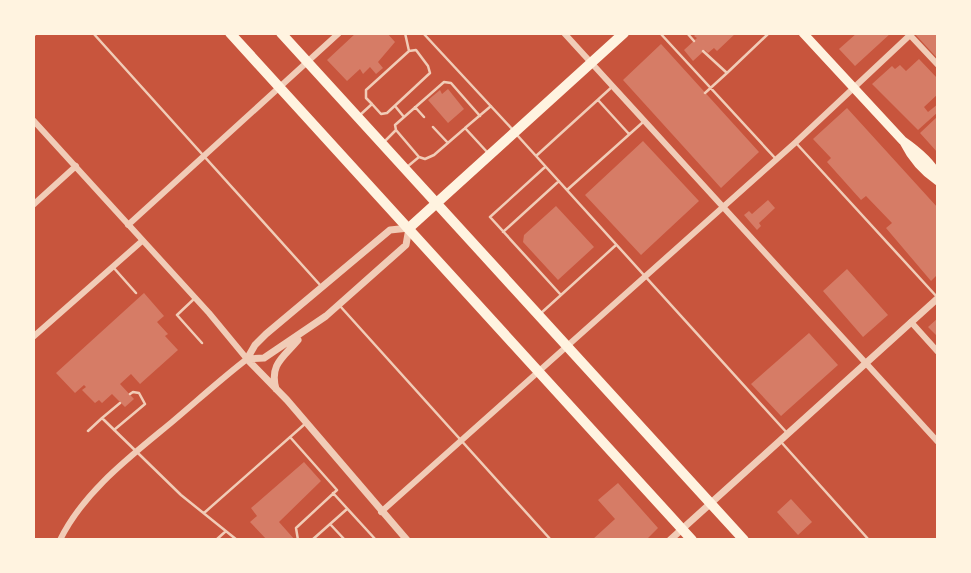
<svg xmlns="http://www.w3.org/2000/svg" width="971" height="573" font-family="'Archivo Narrow',sans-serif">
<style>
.building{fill:#d67c66}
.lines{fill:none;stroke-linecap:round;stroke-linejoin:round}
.service{stroke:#f1ccb7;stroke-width:2.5}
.minor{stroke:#f1ccb7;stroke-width:6}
.tertiary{stroke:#f1ccb7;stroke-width:7}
.secondary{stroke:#fff3e0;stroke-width:9}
.primary{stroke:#fff3e0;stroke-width:10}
.trunk{stroke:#fff3e0;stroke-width:10}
</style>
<rect width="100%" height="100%" fill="#c8553d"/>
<path class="building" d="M356,33H387L395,42L378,62L383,68L376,74L370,67L363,74L360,69L347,81L327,60Z
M697,33H736L717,51L714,48L708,53L705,50L693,61L684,50L697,38L694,36Z
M857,33H891L855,66L839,49Z
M914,33H938V59Z
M661,44L759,152L721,188L623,80Z
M919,59L938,79V94L924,107L928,112L938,104V112L918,130L872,84L892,66L895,69L900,65L906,71Z
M448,89L464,109L448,123L428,100L440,90L442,94Z
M847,108L938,208V274L931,281L886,228L892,223L866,196L861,200L827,162L831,158L813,139Z
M938,116V153L920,133Z
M643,141L699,201L641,255L585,195Z
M768,200L775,208L759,223L761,226L757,230L744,215L749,211L752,214Z
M556,206L594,247L558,280L523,242L524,235Z
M847,269L888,315L863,337L823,291Z
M144,293L164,316L157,322L168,334L165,336L178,350L140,384L131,374L120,384L134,399L125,407L112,394L102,403L99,400L95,403L82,390L86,387L84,385L75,393L56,373Z
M938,318V337L928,327Z
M809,333L838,365L781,416L751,384Z
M304,462L321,481L279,522L295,540H267L250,522L257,516L251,508Z
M618,483L658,528L646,540H592L615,519L598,500Z
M791,499L812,522L798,535L777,512Z"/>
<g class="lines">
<path class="service" d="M93,33L321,286
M405,33L409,51
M423,33L513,130
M660,33L776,159
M687,33L694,41
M703,51L727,73L769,33
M705,93L727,73
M598,100L629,134
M395,106L404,117
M415,107L424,117
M360,115L372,104L381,114L387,113L430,73L428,66L416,50L409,51L366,90V98L372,104
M433,127L448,143
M396,130L395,125L444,82L451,83L480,116
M517,135L788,434
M385,141L396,130L419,157L407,167
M796,143L938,298
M488,153L465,128L491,106
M536,156L613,86
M419,157L425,159L434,155L464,129
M545,167L490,217L561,295L616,245
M567,190L642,123
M503,232L559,181
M113,267L136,293
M195,298L177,315L202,343
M340,306L551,540
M540,314L561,295
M120,403L102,418L181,495L237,540
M114,430L145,404L139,393L133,392L130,394
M88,431L102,418
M290,437L337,490L296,528L298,540
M782,443L869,540
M333,493L376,540
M204,513L306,423
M330,524L345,540
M216,540L226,531
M312,540L347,509"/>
<path class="minor" d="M564,33L938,442
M908,33L938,65
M33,34L34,33
M33,120L209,313L247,359C221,379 197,401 172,422C131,456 84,491 60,540
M33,205L76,166
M128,225L339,33
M911,322L938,352
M33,337L142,241
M381,512L796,142L910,35"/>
<path class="tertiary" d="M409,228L406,245L326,316L264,358L247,359L255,345L266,334L390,230Z
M247,359L287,400L407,540
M276,389C269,364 284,357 298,340
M670,540L938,298"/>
<path class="secondary" d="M803,33L903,141C916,150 930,161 938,176
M904,142C912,158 923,171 938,181"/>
<path class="primary" d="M409,228L624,33"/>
<path class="trunk" d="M230,33L692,540
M281,33L744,540"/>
</g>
<rect width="971" height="573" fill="none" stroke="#fff3e0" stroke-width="70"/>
</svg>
